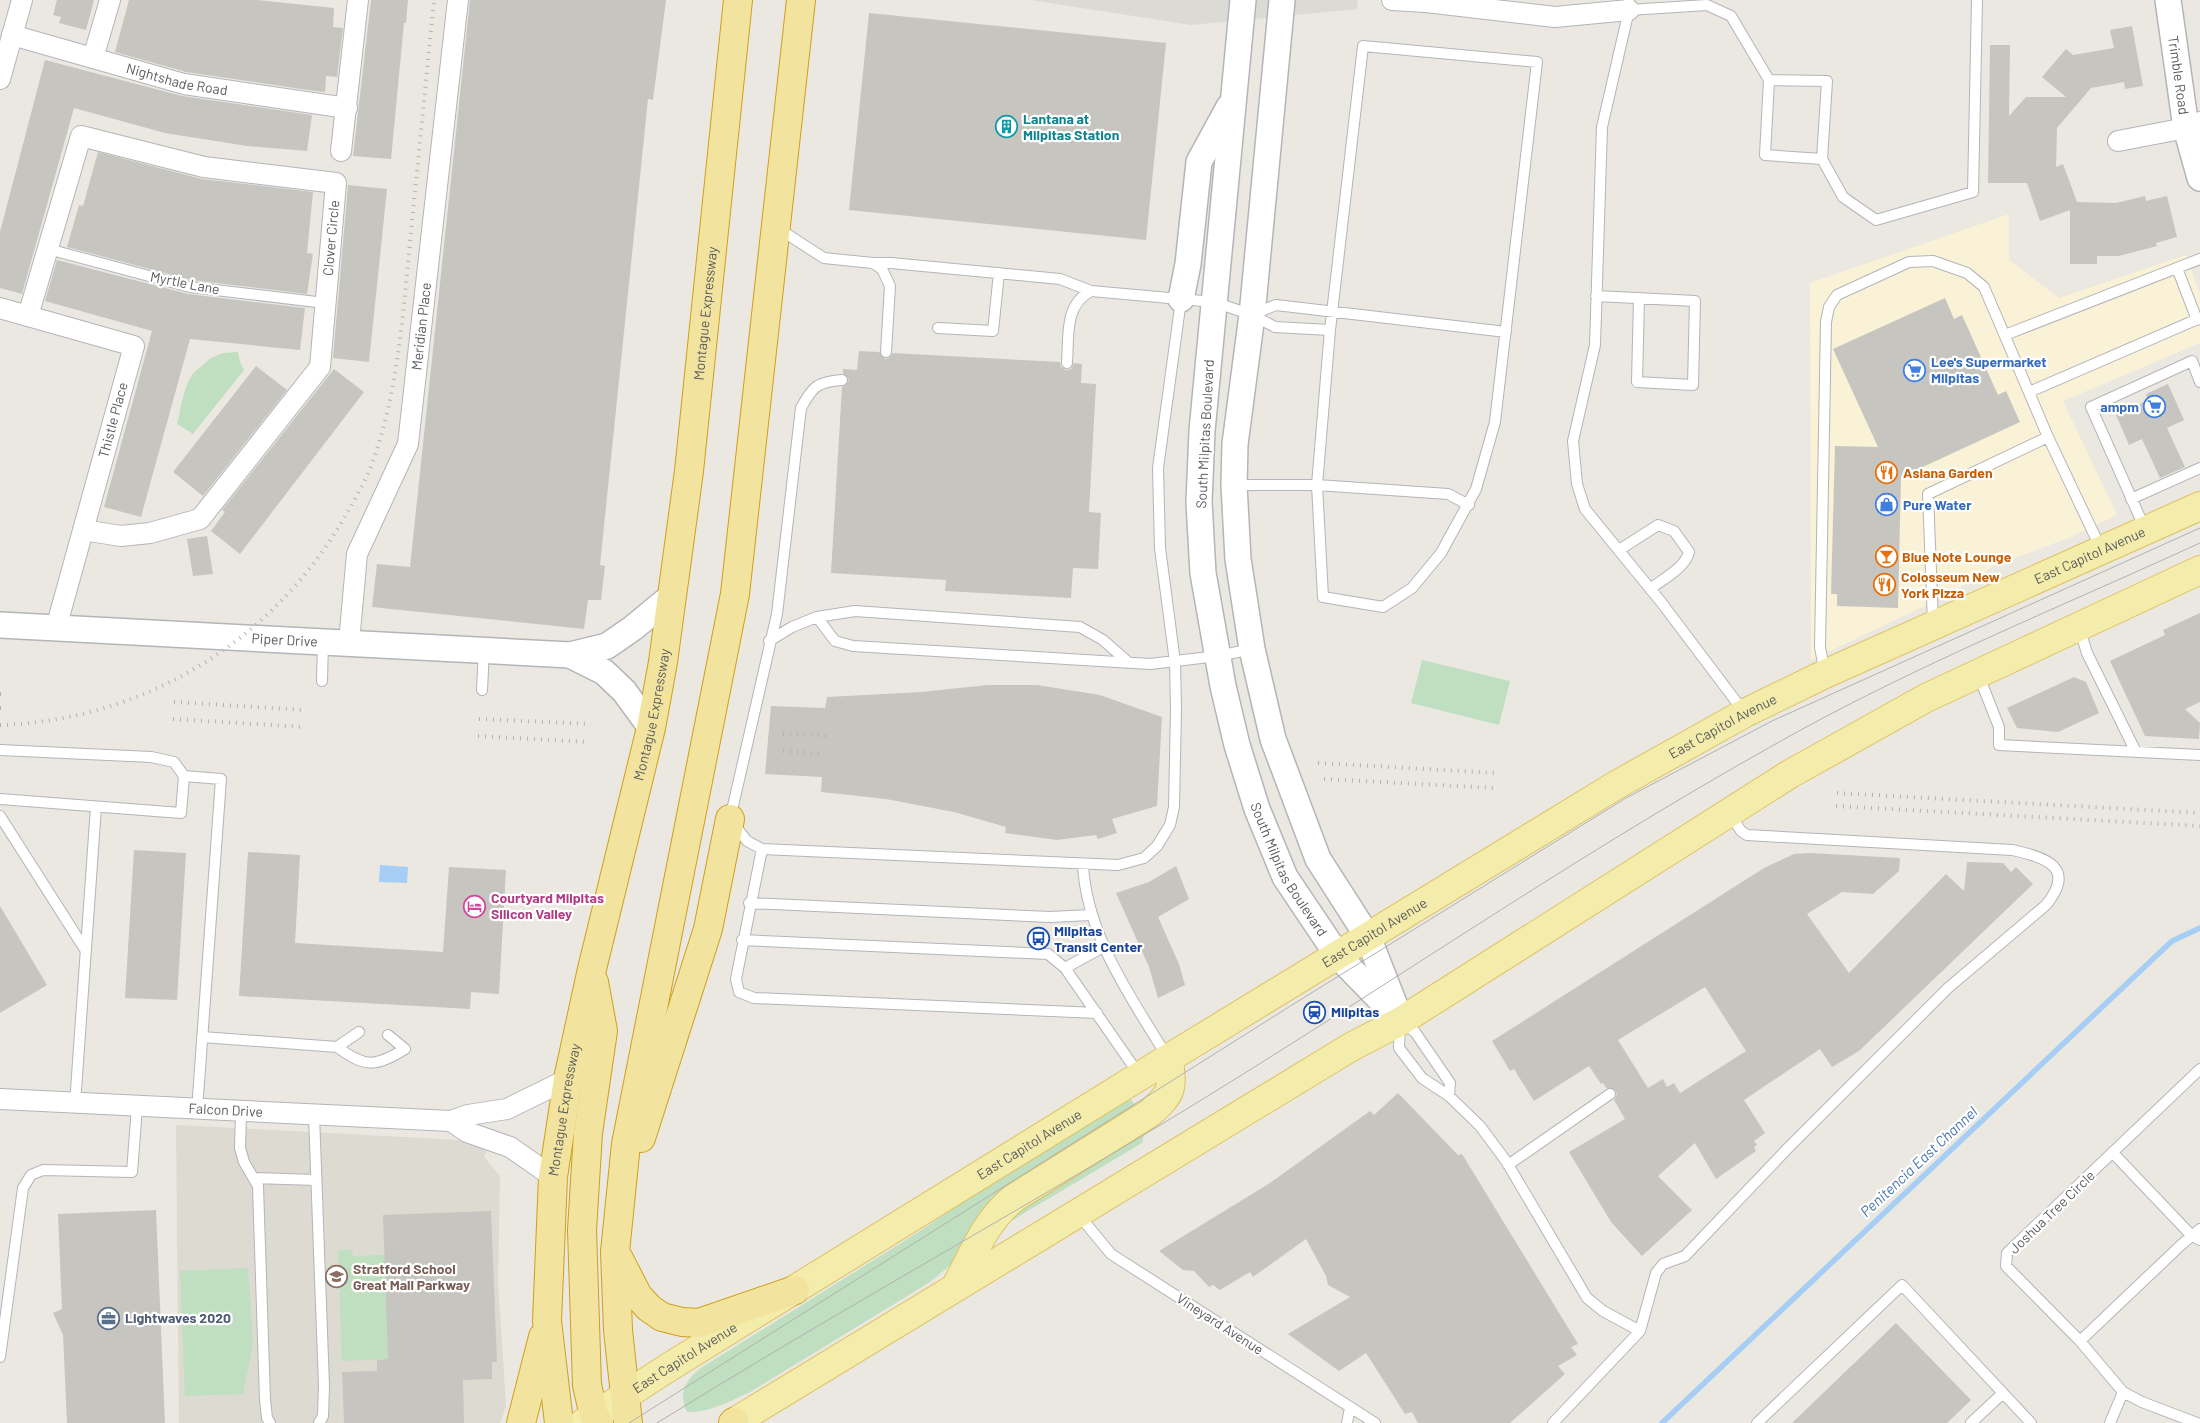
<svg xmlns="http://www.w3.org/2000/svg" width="2200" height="1423" font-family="Barlow,sans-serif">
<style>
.commercial{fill:#f9f2d6}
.industrial{fill:#dbdad4}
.education{fill:#dcdad1}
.green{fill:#bfdfc0}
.water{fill:#a6cef4}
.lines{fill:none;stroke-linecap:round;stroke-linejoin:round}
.stream{stroke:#a6cef4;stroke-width:5.5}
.building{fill:#c7c5bf;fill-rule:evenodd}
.service-casing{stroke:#b3b5b9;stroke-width:12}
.minor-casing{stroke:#b3b5b9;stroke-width:22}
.tertiary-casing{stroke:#b3b5b9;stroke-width:28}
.primary-casing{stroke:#dfc264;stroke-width:30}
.trunk-casing{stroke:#d09f1a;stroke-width:30}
.service{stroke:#fff;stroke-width:10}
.minor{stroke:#fff;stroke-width:20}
.tertiary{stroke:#fff;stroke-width:25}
.primary{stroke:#f4ecaa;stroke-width:28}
.trunk{stroke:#f2e49e;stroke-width:28}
.tram{stroke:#b0b1b1;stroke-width:1}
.rail{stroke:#b0b1b1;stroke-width:4;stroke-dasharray:1 6;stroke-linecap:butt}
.labels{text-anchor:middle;stroke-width:4.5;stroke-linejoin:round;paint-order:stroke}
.street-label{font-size:14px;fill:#595b5f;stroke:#fff}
.culture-label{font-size:14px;font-weight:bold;fill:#0d838f;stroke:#fff;text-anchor:start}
.shop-label{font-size:14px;font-weight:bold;fill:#366cbe;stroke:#fff;text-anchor:start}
.food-label{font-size:14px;font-weight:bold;fill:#c56008;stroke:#fff;text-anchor:start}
.hotel-label{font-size:14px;font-weight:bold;fill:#b23c85;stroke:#fff;text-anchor:start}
.transit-label{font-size:14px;font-weight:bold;fill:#164399;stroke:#fff;text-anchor:start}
.education-label{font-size:14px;font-weight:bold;fill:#785e54;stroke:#fff;text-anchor:start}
.service-label{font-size:14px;font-weight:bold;fill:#4e5e75;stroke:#fff;text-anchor:start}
.water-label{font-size:15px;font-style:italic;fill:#4a75ab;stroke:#fff}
</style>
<rect width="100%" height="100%" fill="#eae8e0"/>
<path class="commercial" d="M2009,214V260L2059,298L2186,255L2200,294V343L2063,401L2117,515L2071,537L1994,566L1952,593L1811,660L1810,283Z"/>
<path class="industrial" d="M1031,0H1358L1357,9L1191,25Z"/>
<path class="education" d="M176,1125L441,1139L469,1141L488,1149L484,1157L500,1176L498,1282L506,1406L500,1423H179Z"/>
<path class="green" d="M238,352L240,362L244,370L193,434L177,424C181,408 183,389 192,375C197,368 205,365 209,359L223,353Z
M1422,660L1510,681L1499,725L1411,703Z
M1123,1099H1130C1140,1106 1147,1132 1142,1143L986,1236L930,1282L750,1392C730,1401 709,1413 687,1412C678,1393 685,1380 701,1368L917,1233L1104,1108Z
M338,1250H352L353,1256L385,1255L388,1359L342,1361Z
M248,1268L253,1343L243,1394L185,1396L180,1271Z"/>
<path class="water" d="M380,865L408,867L407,883L379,882Z"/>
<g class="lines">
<path class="stream" d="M1662,1423L2172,941L2200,928"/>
</g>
<path class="building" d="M57,0H94L86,30L59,23L61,17L53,15Z
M129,0H257L334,8L333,27L343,28L337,77L326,76L325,92L315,91L186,72L115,52Z
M371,0H408L406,23H404L391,159L353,156Z
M470,0H666L653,100L648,99L600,565L605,566L601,600H588L584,629L372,607L377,564L410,567Z
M869,13L1166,43L1146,240L849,210Z
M2132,26L2143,86L2125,89L2124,82L2091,88L2057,128L2056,167L2063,164L2077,202L2116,203L2145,196L2146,201L2167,196L2177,237L2156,243L2157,246L2119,256H2097V264H2070V210L2040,221L2027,183H1988L1990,45H2010L2009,116L2026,97H2066L2042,77L2066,49L2073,55L2114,48L2110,30Z
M45,60L182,96L312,115L307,151L247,146L165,133L74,108L22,294L0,288V232Z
M98,152L202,179L313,192L307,253L313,254L307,294L191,280L67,247L79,205L83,206Z
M348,185L387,189L369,362L333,358Z
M57,260L188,294L305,308L300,350L190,339L141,517L104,507L152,331L45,301Z
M1945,298L1954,319L1962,315L1998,395L2006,391L2020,422L1901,477L1898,608L1837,606V594H1831L1835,446L1878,447L1833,349Z
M859,351L879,352L885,359L889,358L893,353L1060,362L1061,367L1066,370L1071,369L1074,363L1082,364L1081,383L1096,384L1089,512L1101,513L1098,569L1073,568L1071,598L945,591L946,580L831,573L842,387L846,385L849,380L843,373V369L857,370Z
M256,366L287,390L203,496L173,472Z
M334,369L364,392L240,554L211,531L225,512L222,510Z
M2168,384L2184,420L2167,428L2185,467L2160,478L2142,439L2129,445L2116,415L2148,400L2146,394Z
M207,536L213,574L193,576L187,539Z
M2200,613V702L2185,709L2200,723L2199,739L2145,736L2110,661L2165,635L2163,630Z
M2074,677L2086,682L2099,713L2058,732L2017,728L2007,708Z
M988,685H1037L1100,695L1162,717L1157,806L1112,819L1117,833L1098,839L1096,835L1057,840L1005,833L1006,827L954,812L886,799L821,792L822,777L765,774L771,706L825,708L827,697L921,692Z
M134,850L186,853L177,1000L125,998Z
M248,852L300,855L295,943L443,952L449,867L506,870L499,994L471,992L470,1009L239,996Z
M1810,853L1900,858L1899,871L1873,894L1842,892L1807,914L1849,973L1946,874L1964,891L1967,862L2003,863L2011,872L2016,867L2033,884L1859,1051L1832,1067L1820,1049L1744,1100L1765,1133L1754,1141L1757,1145L1754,1147L1756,1151L1716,1179L1695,1143L1658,1176L1692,1210L1642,1256L1611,1222L1569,1152L1625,1119L1614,1100L1617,1094L1615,1090L1606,1088L1603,1083L1601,1084L1589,1066L1534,1101L1514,1069L1510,1071L1492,1041L1764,868L1794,854ZM1705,987L1746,1051L1680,1093L1674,1083L1667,1087L1663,1079L1648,1088L1618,1040Z
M1176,866L1189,899L1158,917L1179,964L1185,985L1158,998L1149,967L1116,893L1149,882Z
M0,906L47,985L0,1013Z
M1398,1093L1458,1155L1462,1154L1578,1344L1571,1347L1577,1355L1558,1366L1565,1374L1510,1423H1418L1412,1412L1405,1414L1366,1353L1339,1371L1288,1334L1350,1297L1328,1285L1326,1276L1306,1239L1253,1277L1250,1272L1220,1290L1213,1285L1209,1287L1194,1271L1183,1270L1159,1251L1270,1183L1370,1111L1374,1115Z
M156,1210L165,1423H67L63,1335L53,1313L62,1309L58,1214Z
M491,1211L497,1362H492V1379L463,1380L464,1423H344L342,1372L377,1371V1360L388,1359L383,1215Z
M1896,1323L1971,1400L1947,1423H1792Z"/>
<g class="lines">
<defs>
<path id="service" d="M1629,0V10L1602,127L1595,345L1573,441L1577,484L1585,509L1661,602L1744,712
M1629,10L1707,5L1731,16L1769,80L1765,155L1822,159
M1363,46L1537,62L1495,422L1476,489L1441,553L1412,588L1383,607L1323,597L1317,485L1330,330Z
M1769,80L1827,81L1822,159L1843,197L1876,220L1973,192L1977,0
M779,229L824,258L873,263L882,269L890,286L886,352
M48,249L190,287L325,303
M873,263H891L1060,279L1091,291
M2177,268L2197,320
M1596,296L1695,301L1693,385L1637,382L1639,298
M1253,314L1276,305L1506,332
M938,328L993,331L999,273
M2005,335L2200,259
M1067,363C1069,336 1064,305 1091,291L1214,302L1252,315L1275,327L1330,330
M842,380C817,382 813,386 801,408L777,614L730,819L747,841L762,849L1118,865L1144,858L1157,846L1170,825L1174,807L1176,709L1175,662L1160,548L1158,468L1181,300
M2029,392L2200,318
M1235,485H1317L1448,494L1469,505
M2131,499L2200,468
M2145,529L2091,407L2192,361L2200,382
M1619,550L1658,525L1674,531L1689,552C1685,568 1663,579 1650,589
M817,617L835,641L853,646L1150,664L1218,656L1252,649
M1933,622L1928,494L2048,437
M2079,627L2087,653L2135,750
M769,641L792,627L817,617L855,611L1080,627L1103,640L1128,662
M1825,674L1820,647L1826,322L1829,307L1837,295L1909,262L1933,261L1967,273L1984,287L2048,437L2101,549
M1978,674L1999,727V745L2200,755
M322,681L323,642
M482,690L484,650
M0,750L151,757L174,762L184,776
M0,799L181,813L184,776L221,779L197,1110
M0,816L86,951
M762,849L736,979L739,992L754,998L1097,1013
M1083,864C1086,935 1132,999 1168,1058
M749,903L1050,917L1091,915
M742,940L1048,954L1065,968L1140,1076
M1065,968L1105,946
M1403,1023L1415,1032L1450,1083L1449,1096
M1400,1024L1399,1048L1422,1078L1449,1096L1480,1126L1506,1161L1587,1298L1603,1311L1640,1331
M202,1037L337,1047C366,1068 375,1067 405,1049L388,1035
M337,1047L359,1032
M75,1104L96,807
M241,1112L240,1148L244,1162L258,1186L265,1400L267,1418L270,1423
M314,1115L324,1386L323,1416L319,1423
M2113,1153L2192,1236L2200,1240
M1508,1165L1610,1094
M254,1178L316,1180
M1078,1214L1111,1254L1375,1423
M2080,1341L2181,1245L2200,1229
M0,1357L23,1188L31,1175L43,1170L132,1172L137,1107
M1347,1423L1350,1408
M1553,1423L1640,1331L1656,1273L1663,1264L1685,1256L1788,1148L1948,988L2046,905C2077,867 2045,857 2012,850L1747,835L1741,831L1729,813
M1757,1423L1902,1285L2031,1423
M1971,1423L2003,1393
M2110,1423L2123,1392
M2197,1423L2142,1402L2123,1392L2080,1341L2006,1266L2007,1253L2200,1069"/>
<g id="minor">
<path d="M1392,0L1426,2L1555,17L1629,10"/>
<path id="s1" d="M12,35L184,84L347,108"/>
<path d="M93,58L110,0"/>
<path d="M0,79L22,0"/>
<path d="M2118,141L2186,128L2200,122"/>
<path d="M341,151L358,0"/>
<path d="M0,308L134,346L56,628"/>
<path d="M28,316L81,136L204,167L336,183L320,367L200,519L150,533L121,536L83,530"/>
<path id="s2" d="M349,642L357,554L408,444L458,0"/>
<path id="s3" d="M0,1099L451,1121L468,1115L507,1109L568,1079"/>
<path d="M451,1121L467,1132L510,1147L553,1177"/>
</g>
<g id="tertiary">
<path id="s4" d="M1243,0L1202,431L1199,502L1203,573L1223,686L1237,745L1257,809L1285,877L1338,956L1401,1021"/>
<path d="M1282,0L1252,315L1235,444L1234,485L1238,559L1252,649L1273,739L1318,859L1368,937L1397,1011"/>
<path id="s5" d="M2168,0L2186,128L2200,178"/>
<path d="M1181,299L1188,264L1199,162L1229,107"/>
<path id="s6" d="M0,625L570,655L607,646L633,628L673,595"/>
<path d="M570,655L604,672L624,691L651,728"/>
</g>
<g id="primary">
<path d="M956,1286C973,1255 985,1221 1014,1198L1150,1113C1174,1091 1172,1090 1169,1058"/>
<path id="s7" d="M583,1423L666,1369L1169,1058L1618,784L1745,713L1825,674L2200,506"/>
<path d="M733,1423L1351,1047L1401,1021L1790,774L1926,698L2200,570"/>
</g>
<g id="trunk">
<path d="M594,982L603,1031L588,1133L582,1230L587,1385L594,1416L599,1423"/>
<path d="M641,1138L708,929L730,819"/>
<path d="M619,1259L638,1296L649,1308L662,1317L682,1322L699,1323L795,1290"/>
<path d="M521,1423L543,1337"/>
<path id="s8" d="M559,1423L547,1321L553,1177L568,1079L592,969L651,728L663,662L689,471L738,0"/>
<path d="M628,1423L618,1330L615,1252L626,1144L735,594L801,0"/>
<path d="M733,1423L734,1422"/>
</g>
</defs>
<use href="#service" class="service-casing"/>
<use href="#minor" class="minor-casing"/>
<use href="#tertiary" class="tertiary-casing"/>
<use href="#primary" class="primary-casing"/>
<use href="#trunk" class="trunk-casing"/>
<use href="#service" class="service"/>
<use href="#minor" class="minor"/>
<use href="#tertiary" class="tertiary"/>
<use href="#primary" class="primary"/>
<use href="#trunk" class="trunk"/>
<path class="tram" d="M629,1423L1292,1005L1626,798L1772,721L2200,528
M657,1423C821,1321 991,1227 1157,1127C1363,1003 1561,864 1772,746C1909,668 2056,609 2200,543"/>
<path class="rail" d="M0,694H3
M174,702L305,710
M0,708H3
M173,719L304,727
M479,719L591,724
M0,725C144,720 272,642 344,518C355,499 367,479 374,458C398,389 403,314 410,242C418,161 426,81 434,0
M783,734L827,736
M478,736L588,742
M783,751L825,754
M1318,763L1496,773
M1324,779L1495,788
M1837,793L2200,813
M1836,806L2200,826"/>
</g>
<defs>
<symbol id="building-ring" viewBox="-11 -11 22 22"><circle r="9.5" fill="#fff" stroke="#0f9aa8" stroke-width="1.5"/><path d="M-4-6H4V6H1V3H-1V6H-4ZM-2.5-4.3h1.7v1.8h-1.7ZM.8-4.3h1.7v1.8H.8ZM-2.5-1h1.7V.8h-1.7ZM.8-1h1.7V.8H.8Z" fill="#0f9aa8"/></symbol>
<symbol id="supermarket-ring" viewBox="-11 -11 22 22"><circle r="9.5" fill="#fff" stroke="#3f7fe0" stroke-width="1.5"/><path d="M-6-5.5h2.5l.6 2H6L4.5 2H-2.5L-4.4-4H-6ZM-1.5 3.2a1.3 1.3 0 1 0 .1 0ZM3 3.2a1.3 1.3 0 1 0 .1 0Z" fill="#3f7fe0"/></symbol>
<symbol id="restaurant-ring" viewBox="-11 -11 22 22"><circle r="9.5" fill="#fff" stroke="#e8710a" stroke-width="1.5"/><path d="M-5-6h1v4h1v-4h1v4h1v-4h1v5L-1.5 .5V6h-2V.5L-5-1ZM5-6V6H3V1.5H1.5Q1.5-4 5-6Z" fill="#e8710a"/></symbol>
<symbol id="shop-ring" viewBox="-11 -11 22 22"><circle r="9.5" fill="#fff" stroke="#3f7fe0" stroke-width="1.5"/><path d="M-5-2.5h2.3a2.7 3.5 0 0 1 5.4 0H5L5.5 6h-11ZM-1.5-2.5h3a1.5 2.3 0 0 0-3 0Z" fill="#3f7fe0"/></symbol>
<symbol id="bar-ring" viewBox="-11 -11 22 22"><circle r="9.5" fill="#fff" stroke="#e8710a" stroke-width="1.5"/><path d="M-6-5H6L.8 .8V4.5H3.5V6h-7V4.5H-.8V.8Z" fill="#e8710a"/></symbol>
<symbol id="hotel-ring" viewBox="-11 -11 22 22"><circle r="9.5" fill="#fff" stroke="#d1479c" stroke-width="1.5"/><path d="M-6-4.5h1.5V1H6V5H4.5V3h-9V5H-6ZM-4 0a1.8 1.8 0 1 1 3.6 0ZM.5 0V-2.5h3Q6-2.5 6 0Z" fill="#d1479c"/></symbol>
<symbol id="bus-ring" viewBox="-11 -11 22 22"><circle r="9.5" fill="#fff" stroke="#1a4fb4" stroke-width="1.5"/><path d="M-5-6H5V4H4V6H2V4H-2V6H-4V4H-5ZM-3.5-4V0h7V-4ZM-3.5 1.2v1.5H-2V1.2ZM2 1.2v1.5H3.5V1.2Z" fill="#1a4fb4"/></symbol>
<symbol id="station-ring" viewBox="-11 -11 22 22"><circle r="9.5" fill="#fff" stroke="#1a4fb4" stroke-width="1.5"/><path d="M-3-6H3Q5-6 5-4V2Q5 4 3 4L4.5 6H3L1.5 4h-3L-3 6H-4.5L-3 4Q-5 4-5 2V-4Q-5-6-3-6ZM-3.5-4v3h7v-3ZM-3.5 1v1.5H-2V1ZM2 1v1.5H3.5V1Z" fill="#1a4fb4"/></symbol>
<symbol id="school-ring" viewBox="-11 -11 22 22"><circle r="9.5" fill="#fff" stroke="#8d6e63" stroke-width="1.5"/><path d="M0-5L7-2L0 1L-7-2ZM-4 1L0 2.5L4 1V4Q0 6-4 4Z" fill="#8d6e63"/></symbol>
<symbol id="office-ring" viewBox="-11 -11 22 22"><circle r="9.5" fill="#fff" stroke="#5c6f8a" stroke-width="1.5"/><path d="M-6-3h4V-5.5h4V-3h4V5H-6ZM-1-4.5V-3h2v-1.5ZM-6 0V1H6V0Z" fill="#5c6f8a"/></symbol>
</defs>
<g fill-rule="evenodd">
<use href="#building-ring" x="994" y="114" width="25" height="25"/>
<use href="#supermarket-ring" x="1902" y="358" width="25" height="25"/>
<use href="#supermarket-ring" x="2142" y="394" width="25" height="25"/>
<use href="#restaurant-ring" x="1874" y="460" width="25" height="25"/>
<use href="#shop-ring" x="1874" y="492" width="25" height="25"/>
<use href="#bar-ring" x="1874" y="544" width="25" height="25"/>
<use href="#restaurant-ring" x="1872" y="572" width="25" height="25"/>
<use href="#hotel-ring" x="462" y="894" width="25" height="25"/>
<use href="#bus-ring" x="1026" y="926" width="25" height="25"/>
<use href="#station-ring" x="1302" y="1000" width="25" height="25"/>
<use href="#school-ring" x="324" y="1264" width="25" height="25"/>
<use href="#office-ring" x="96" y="1306" width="25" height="25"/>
</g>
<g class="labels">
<g class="street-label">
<text dy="5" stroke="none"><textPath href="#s5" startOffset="76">Trimble Road</textPath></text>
<text dy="5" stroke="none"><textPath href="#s1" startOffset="171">Nightshade Road</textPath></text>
<text transform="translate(331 238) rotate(-85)" y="5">Clover Circle</text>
<text transform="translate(185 283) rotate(11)" y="5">Myrtle Lane</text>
<text dy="5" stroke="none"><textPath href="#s8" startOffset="1125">Montague Expressway</textPath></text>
<text dy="5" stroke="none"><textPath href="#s2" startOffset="328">Meridian Place</textPath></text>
<text transform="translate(113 420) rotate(-75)" y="5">Thistle Place</text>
<text transform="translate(1205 434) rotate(-87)" y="5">South Milpitas Boulevard</text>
<text dy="5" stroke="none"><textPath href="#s7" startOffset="1741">East Capitol Avenue</textPath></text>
<text dy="5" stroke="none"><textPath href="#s6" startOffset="285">Piper Drive</textPath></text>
<text dy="5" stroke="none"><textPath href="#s8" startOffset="720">Montague Expressway</textPath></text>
<text dy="5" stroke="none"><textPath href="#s7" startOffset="1336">East Capitol Avenue</textPath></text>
<text dy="5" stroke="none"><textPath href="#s4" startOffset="886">South Milpitas Boulevard</textPath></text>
<text dy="5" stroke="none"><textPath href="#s7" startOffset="931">East Capitol Avenue</textPath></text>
<text dy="5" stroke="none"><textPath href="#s8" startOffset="315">Montague Expressway</textPath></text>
<text dy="5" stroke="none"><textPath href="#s3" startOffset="226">Falcon Drive</textPath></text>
<text dy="5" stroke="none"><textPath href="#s7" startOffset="526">East Capitol Avenue</textPath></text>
<text transform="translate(2052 1212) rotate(-44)" y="5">Joshua Tree Circle</text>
<text transform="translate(1220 1324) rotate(33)" y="5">Vineyard Avenue</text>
<text dy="5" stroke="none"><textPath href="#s7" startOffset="121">East Capitol Avenue</textPath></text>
</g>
<g class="culture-label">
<text x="1023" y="124">Lantana at<tspan x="1023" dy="16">Milpitas Station</tspan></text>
</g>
<g class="shop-label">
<text x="1931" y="367">Lee's Supermarket<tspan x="1931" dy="16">Milpitas</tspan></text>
<text x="2139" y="412" text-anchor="end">ampm</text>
<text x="1903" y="510">Pure Water</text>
</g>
<g class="food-label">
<text x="1903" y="478">Asiana Garden</text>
<text x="1902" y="562">Blue Note Lounge</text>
<text x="1901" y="582">Colosseum New<tspan x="1901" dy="16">York Pizza</tspan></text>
</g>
<g class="hotel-label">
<text x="491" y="903">Courtyard Milpitas<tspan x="491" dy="16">Silicon Valley</tspan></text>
</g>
<g class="transit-label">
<text x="1054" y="936">Milpitas<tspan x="1054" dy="16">Transit Center</tspan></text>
<text x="1331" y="1017">Milpitas</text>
</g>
<g class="education-label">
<text x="353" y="1274">Stratford School<tspan x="353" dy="16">Great Mall Parkway</tspan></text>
</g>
<g class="service-label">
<text x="125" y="1323">Lightwaves 2020</text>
</g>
<g class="water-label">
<text transform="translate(1919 1162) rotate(-43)" y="5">Penitencia East Channel</text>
</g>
</g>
</svg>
